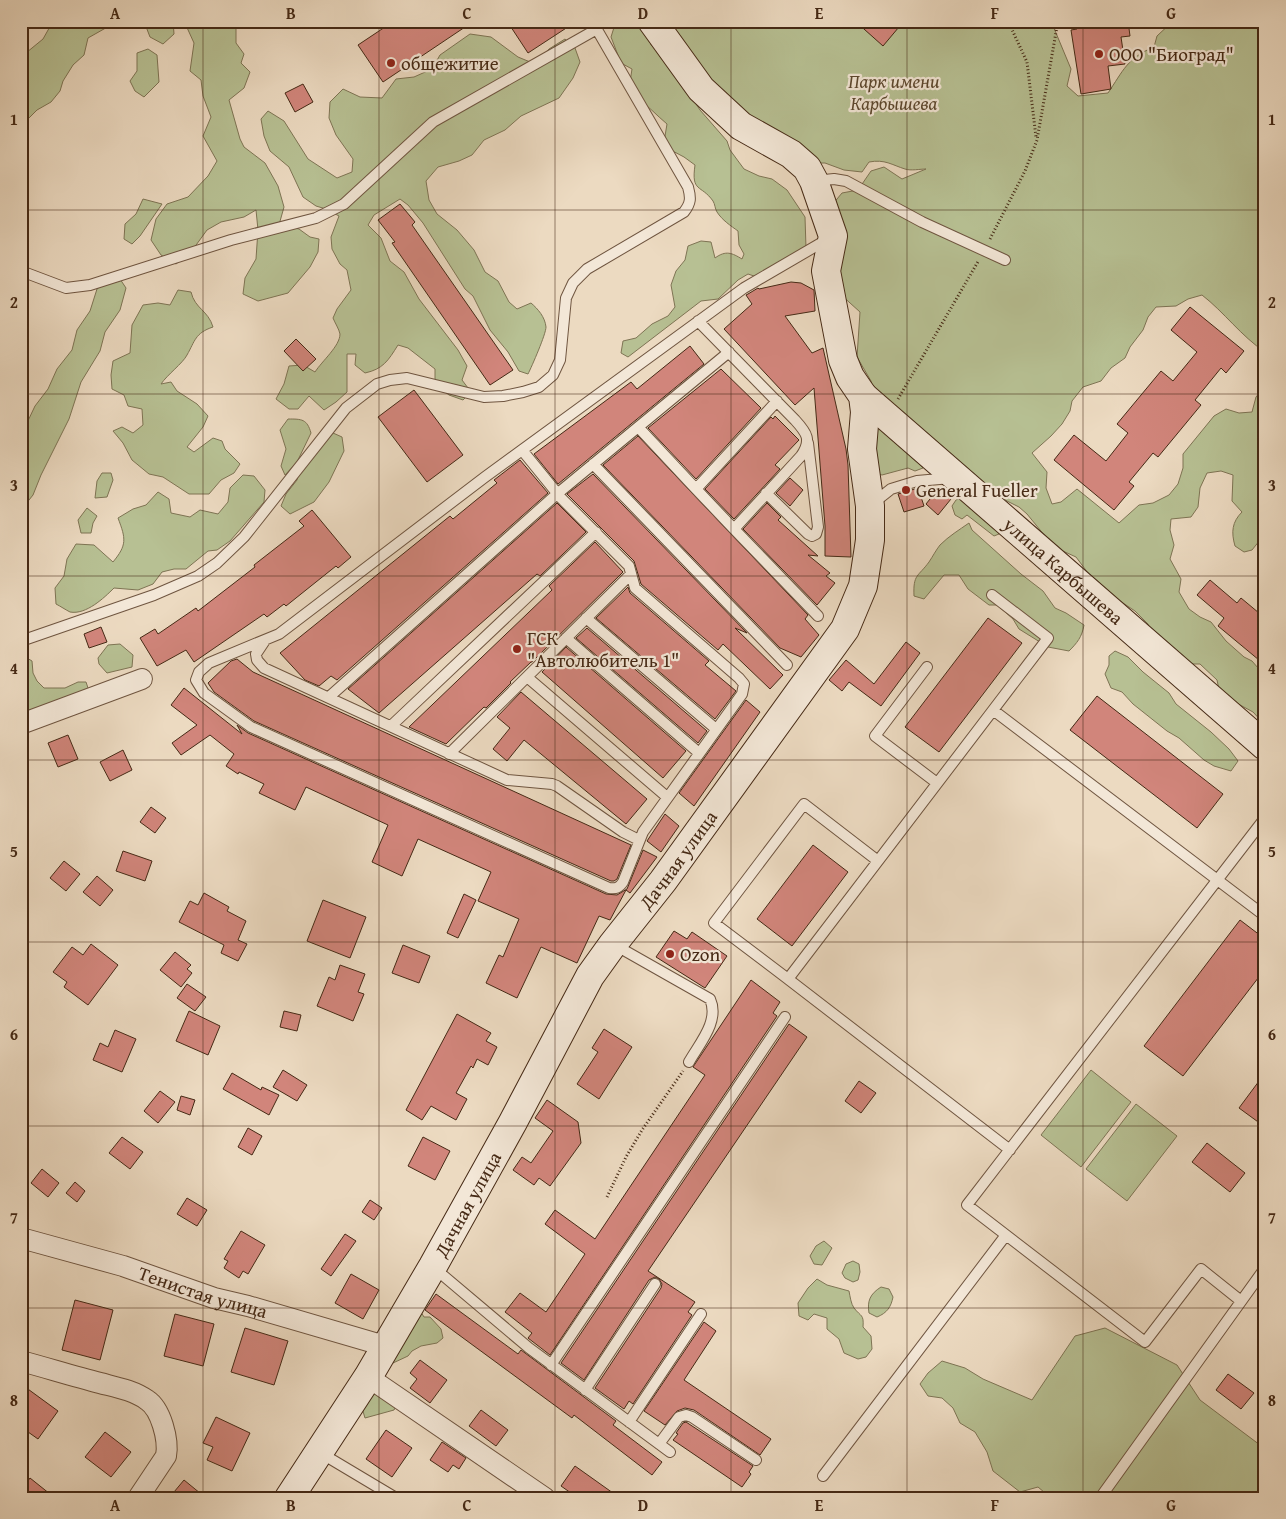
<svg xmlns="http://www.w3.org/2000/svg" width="1286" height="1519" font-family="'Gentium Book Plus',serif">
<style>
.green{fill:#b7c093;stroke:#7e7454}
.building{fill:#d1857b;stroke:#452915}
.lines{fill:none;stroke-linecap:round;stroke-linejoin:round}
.lane-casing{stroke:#6f5540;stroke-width:12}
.street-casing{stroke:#6f5540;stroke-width:22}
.secondary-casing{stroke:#452915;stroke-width:30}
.path{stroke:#452915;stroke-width:3;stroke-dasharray:1 2.5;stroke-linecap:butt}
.lane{stroke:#f3e7d7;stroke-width:10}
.street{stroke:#f3e7d7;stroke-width:20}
.secondary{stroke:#f3e7d7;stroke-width:28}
.grid{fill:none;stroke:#452915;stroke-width:1;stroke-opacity:0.55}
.poi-dot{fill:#8f2418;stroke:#f3e7d7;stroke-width:2}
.labels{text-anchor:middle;stroke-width:4.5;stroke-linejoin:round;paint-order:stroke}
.poi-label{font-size:19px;fill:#452915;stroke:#f3e7d7;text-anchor:start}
.park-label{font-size:19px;font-style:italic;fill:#5c472e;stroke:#f3e7d7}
.street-label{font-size:19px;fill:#452915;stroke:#f3e7d7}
.neatline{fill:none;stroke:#452915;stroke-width:2}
.grid-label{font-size:16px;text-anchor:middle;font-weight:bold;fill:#452915}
</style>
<rect width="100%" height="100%" fill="#ecdac1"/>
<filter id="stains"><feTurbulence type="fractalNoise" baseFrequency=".004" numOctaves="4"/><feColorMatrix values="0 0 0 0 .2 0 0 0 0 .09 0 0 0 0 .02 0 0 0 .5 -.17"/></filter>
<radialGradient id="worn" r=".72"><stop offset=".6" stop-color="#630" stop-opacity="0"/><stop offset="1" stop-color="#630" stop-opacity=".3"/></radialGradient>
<path class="green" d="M55,21H116L111,25L88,38L84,55L73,65L63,81L60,91L51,102L37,110L21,126V57L43,39L52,23Z
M127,21H173L174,34L163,44L150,37L145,24L134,26Z
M184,21H235L236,28V43L244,54L241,63L250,72L244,88L229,100L240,139L244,147L265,163L278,186L284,207L277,232L287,226L299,229L310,237L319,239L318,252L310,267L288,293L258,301L243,294L245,278L256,259L258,230L256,210L244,217L221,222L207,230L191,252L176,264L161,255L151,240L156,219L167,204L188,197L208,176L217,161L203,136L211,117L203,96L201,80L190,71L194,43Z
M616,21H641L648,33L651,45L664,55L700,110L727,141L730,150L744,169L759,176L772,179L787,190L805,217L806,248L757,277L748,274L738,280L718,299L701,301L628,357L621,353L623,341L636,338L652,324L668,316L675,307L671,285L676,271L685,260L688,246L701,241L711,242L715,258C726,250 732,253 742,259L744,254L739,245L738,231C731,226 722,220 717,212C715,209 715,204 713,201C701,184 691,193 695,165L684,157L667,148L665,136L667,124C656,115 648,105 636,98L630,82L632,69L621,63L611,37Z
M661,21H1051L1071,69L1067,86L1078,96L1108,93C1123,71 1127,58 1154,47L1157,36L1173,21H1265V352C1241,336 1224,312 1202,295L1188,299L1176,306L1156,307L1148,317L1143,330L1130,347L1125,358L1111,368L1101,381L1083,387L1072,401L1070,411L1062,424L1051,436L1032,453L1047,472L1046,488L1052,504L1061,502L1077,489L1119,523L1139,505L1153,503L1169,495L1178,484L1183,468V454L1214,416L1226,409L1239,413L1252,412L1256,397L1265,386V524L1259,527L1260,540L1252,550L1244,552L1235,546C1231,532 1232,522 1242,512L1232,501L1233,475L1221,471L1207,473L1200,488L1198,507L1191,517L1171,519L1170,530L1174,545L1170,559L1181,579L1179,592L1189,609L1200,617L1211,622L1226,641L1244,657L1252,661L1265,676V725L1253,712L1220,694L1217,680L1200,664H1190L1156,644L1148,624L1135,611L1108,593L1091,577L1076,557L1054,547L1027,514L1019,507L1007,501L874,395L871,381L857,357L860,312L839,293L832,205L842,193L858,190L871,171L884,167L902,179L926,169C920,169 911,171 905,169C892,165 885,159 869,162L862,172L844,170L825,163H811L751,129Z
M470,34L491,37L518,57L535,64L549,49L565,39L575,48L580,62L573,78L559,98L521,116L505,130L484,140L472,155L459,161L438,167L426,181L429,200L437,214L457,230L474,250L485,272L498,281L509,302L517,309L531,303C538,309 545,317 546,327C546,334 532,366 528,374L519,371L508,352L490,330L473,296L465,289L423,223L408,205L400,199L374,215L368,225L381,238L390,261L404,272L419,299L458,350L467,366L462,380L471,392L463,400L449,395L435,384V369L408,348L398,345C388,361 383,369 365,373L355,365L356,354H347V392L336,402L324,410L309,396L298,409H289L276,399L284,384L289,366L303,365L315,372C322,361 340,346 340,334C339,329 335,323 333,318L337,309L351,290L347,270L340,264L332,249L331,237L339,216L326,209L316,206L303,197L289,167L270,151L264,136L261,119L268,111L284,121L308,159L337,178L352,172L353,159L336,135L329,118L330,102L343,89L360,97L382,98L396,79L414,77L432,69L440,55Z
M148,49L157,55L159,82L144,97L135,91L130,81L137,71V53Z
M143,199L162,204L140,236L132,244L124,239L125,224L136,214Z
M110,278L120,279L126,288L120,310L105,332L100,351L81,382L69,419L41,475L33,495L21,510V446L26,425L35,406L48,389L57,369L72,350L77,330L90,311L97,289Z
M178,290L191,292C195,309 208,310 213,327C195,333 195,341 187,355C183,363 167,375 161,384L171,382L177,391L197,404L208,416L203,427L187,447L194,452L213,438L222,441L225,449L240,464L234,473L221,480L209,494H189L163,477L149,474L132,460L123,443L113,431L122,427L133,433L143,425L142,409L128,406L124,395L112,389L111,375L113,361L130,353L132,325L143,305L158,303L170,305Z
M288,419C302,419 307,419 311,433L297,462L285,475L281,466L286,449L280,430Z
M879,427L889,432L923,468L915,471L908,468L882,475L878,474L872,432L875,428Z
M333,433L342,437L344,451L329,482L314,502L290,514L281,506L286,494L297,480L300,465Z
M102,473H111L113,480L107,497L95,498L97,481Z
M243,475L254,476L265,490L264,502L230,541L217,550L208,551L186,569H174L162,572L153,584L138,590L114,588C104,598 86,615 70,612C66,610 60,606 56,604L55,588L64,576L67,559L76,544L94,545L113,562C127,545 126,539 118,518L133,509L146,505L158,492L169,499L171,513L190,517L200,510L218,514L228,502L230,488Z
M965,495L998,526L999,534L994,536L967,515L962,519L955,515L952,506L956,500Z
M87,508L97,516L93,523L91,533H81L78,520Z
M969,523L972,530L1021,574L1043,591L1055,608L1066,613L1084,625C1082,637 1077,643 1069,651L1048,647L1019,629L1013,619L997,605H989L968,589L959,575H944L924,599L914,596C913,574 918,577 929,562C933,556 936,550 940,545C949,536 959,530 969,523Z
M120,644L133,655L132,667L107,673L99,664L98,658L108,645Z
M1115,651L1128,657L1143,672L1169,693L1176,704L1211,732L1229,749L1238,761L1231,771L1214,766L1204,760L1179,738L1167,731L1133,704L1122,692L1111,688L1105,674L1109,665V656Z
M27,658L32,661L33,673L37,681L44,688H65L78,682H86L89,691L21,720V663Z
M1091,1070L1131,1102L1081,1167L1041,1135Z
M1136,1104L1177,1136L1127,1201L1086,1169Z
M824,1241L832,1248L822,1265L814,1264L810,1256L816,1246Z
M853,1261L859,1264L860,1272L858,1280L853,1282L845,1278L842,1273L846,1264Z
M817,1279L827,1285L849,1291C850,1296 851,1304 854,1308C861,1317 864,1314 863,1327L871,1336L872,1349L866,1357L858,1359L844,1353L839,1339L827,1329V1318L814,1314L808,1320L799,1316L798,1303L808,1288Z
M881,1287L889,1289L893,1297C891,1307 887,1313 877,1317L869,1313C867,1301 870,1294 881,1287Z
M419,1309L424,1317H430L441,1329L443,1338L437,1343L421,1346L412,1351L408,1356L393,1363L388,1357Z
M1105,1328L1177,1365L1200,1400L1264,1448L1265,1484L1260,1493L1259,1498H1051L1038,1487L1020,1492L993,1471L987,1452L975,1432L960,1423L953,1408L942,1398L928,1396L920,1384L928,1373L942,1361L965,1368L983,1379L1032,1400L1075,1336Z
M377,1393L396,1406L394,1410L365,1418L362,1408L370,1394Z"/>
<path class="building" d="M394,21H474L383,82L358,45Z
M507,21H577L528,53Z
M855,21H904L883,46Z
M1076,21H1128L1130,36L1121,37L1125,64L1108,66L1111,89L1081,94L1071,30L1077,29Z
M303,84L313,102L295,112L285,93Z
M400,204L415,222L412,225L513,370L490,385L392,243L395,242L378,220Z
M791,282L801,283L814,290L815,311L785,316L812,353L823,348L846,449L848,465L851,557L825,556V526L814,388L795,405L724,329L752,304L746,295L748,294L758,288L759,289Z
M1190,307L1244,351L1226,373L1221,368L1195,400L1201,405L1158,457L1153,453L1129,482L1134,486L1114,510L1054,460L1074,435L1106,461L1128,433L1117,424L1161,371L1173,381L1197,352L1171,330Z
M296,339L316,359L303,371L284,351Z
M690,346L704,364L558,484L534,454L631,382L637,389Z
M721,369L761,408L696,479L648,428Z
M414,390L463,455L427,482L378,417Z
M775,416L799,440L775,465L780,469L734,519L705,489L771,417L773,419Z
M638,436L808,615L805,619L819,635L801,657L780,648L603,465Z
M520,460L548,493L337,680L331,676L319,686L305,680L280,653L450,516L453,519L497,483L494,480Z
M593,474L747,633L735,628L783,675L770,689L723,644L718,650L641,584L634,561L567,494Z
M790,478L803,490L790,506L776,493Z
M918,488L924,506L904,512L898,494Z
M938,489L951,499L938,515L926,504Z
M557,503L586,532L540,576L537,574L379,713L348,689Z
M767,503L781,517L778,520L818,556L808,555L830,573L826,576L835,583L817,605L743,529Z
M312,510L351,557L338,568L336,566L286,606L284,604L267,617L264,614L194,662L186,650L157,666L140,638L155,629L158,634L196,608L198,611L255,567L254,565L304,526L299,521Z
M595,542L623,572L532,662H531L510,682L511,683L486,708L484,707L446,744L409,727L552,590L549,586Z
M1210,580L1237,603L1241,598L1265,618V665L1218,626L1224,618L1197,595Z
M628,587L630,593L709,661L705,665L736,691L715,719L596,618Z
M988,618L1022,643L939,752L905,727Z
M101,627L107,642L89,648L84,634Z
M587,628L707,731L698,743L576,638Z
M906,642L920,653L881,706L849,682L842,691L829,680L846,660L874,684Z
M566,647L686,751L663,778L542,672Z
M237,659L253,672L631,845L617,879L614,881H611L254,721L214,692L208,683L231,661Z
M184,688L242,734L237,725L248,733L606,894L617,895L627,889L643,850L657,857L630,893L626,890L610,920L599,916L577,963L541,947L517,998L486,983L499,955L503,957L519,919L478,901L491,872L418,839L402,876L372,862L388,825L306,787L295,810L259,793L264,784L239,772L238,774L226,766L234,754L210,735L181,755L172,743L197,725L171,705Z
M521,692L647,799L626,824L524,740L507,761L493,749L510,728L497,717Z
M1097,696L1223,794L1197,828L1070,730Z
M746,700L760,712L694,806L679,793Z
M68,735L78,759L58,767L48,743Z
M123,750L132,770L110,781L100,762Z
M151,807L166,818L155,833L140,822Z
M665,814L679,826L661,852L647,841Z
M813,845L848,872L792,946L757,919Z
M123,851L152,861L145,881L116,871Z
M64,861L80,874L66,891L50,878Z
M97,876L113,890L100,906L83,892Z
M204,893L229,907L227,911L246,921L238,940L247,944L238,961L221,953L224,945L179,922L190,901L198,905Z
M464,894L476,900L458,938L447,933Z
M323,900L366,917L350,958L307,941Z
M1240,920L1265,939V969L1183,1076L1144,1046Z
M674,931L687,939L692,932L727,956L705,988L656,957Z
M91,944L118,965L88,1005L64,987L67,982L53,972L72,947L83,955Z
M403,945L430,956L419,983L392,973Z
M175,952L191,965L187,969L192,973L181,987L160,970Z
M340,965L365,974L358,992L364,994L353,1021L317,1006L329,977L335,980Z
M751,980L780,1002L773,1013L777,1016L550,1355L528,1338L532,1333L505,1312L520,1293L546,1312L585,1254L545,1224L555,1210L595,1239L705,1075L693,1067Z
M187,984L206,997L195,1011L177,998Z
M189,1011L220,1026L208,1055L176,1041Z
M284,1011L301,1015L297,1031L280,1027Z
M457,1014L491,1033L486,1041L497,1047L488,1065L477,1059L473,1068L471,1066L456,1093L467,1099L456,1120L431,1106L422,1120L406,1110Z
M789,1024L807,1037L648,1271L695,1302L688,1312L692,1315L633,1404L629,1401L624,1409L595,1388L661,1288L662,1284L659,1279L655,1277L649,1280L584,1380L561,1363Z
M604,1029L632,1047L599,1099L577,1084L598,1052L592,1048Z
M115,1030L136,1039L122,1072L93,1060L100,1043L108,1047Z
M283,1070L307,1085L297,1101L273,1087Z
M232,1073L261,1090L262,1087L279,1095L269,1115L223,1089Z
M1265,1073V1127L1239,1108Z
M859,1081L876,1093L861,1113L845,1101Z
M160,1091L175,1102L158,1123L144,1111Z
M181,1096L195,1100L190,1115L177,1110Z
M547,1100L578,1122L581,1143L550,1186L539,1178L534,1185L513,1170L522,1157L531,1163L553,1131L535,1118Z
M248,1128L262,1136L252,1155L238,1147Z
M122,1137L143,1152L130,1169L109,1153Z
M423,1137L450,1151L435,1180L408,1166Z
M1207,1143L1245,1173L1230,1192L1192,1162Z
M42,1169L59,1183L48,1197L31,1183Z
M75,1182L85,1191L77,1202L66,1193Z
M187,1198L207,1210L197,1226L177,1214Z
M370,1200L382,1208L374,1220L362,1212Z
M241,1231L265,1245L248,1274L243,1271L239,1278L224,1268L228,1261L224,1259Z
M345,1234L356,1241L331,1276L321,1269Z
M351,1274L379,1290L363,1319L335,1303Z
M436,1294L518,1354L521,1350L616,1421L613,1425L662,1462L652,1475L574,1415L572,1418L425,1310Z
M75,1300L113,1310L100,1360L62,1350Z
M175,1314L214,1324L203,1366L164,1356Z
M704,1322L716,1331L684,1380L771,1439L760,1455L694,1410L685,1408L677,1411L665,1425L644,1411Z
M245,1328L288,1341L274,1385L231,1372Z
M420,1360L447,1380L430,1403L410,1388L417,1379L410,1373Z
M1228,1374L1254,1393L1241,1409L1216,1390Z
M21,1384L58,1411L38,1439L21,1427Z
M481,1410L508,1430L496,1446L469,1426Z
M216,1417L250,1433L232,1471L207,1460L213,1447L203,1443Z
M686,1422L753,1466L749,1472L751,1474L742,1487L673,1440L678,1434L676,1433L683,1423Z
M386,1430L412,1448L392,1477L366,1459Z
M105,1432L131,1452L111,1477L85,1457Z
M442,1442L466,1458L459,1469L453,1465L448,1472L430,1460Z
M575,1466L620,1498H578L561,1486Z
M30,1478L55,1498H21V1490Z
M184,1480L206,1498H169Z"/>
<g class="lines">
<defs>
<path id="lane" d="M815,181L834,179L846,181L922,222L1005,260
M21,271L66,288L90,285L231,240L316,218L344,204L433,122L597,29
M698,321L795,420C807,433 812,440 801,456L734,529L818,616
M639,428L696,489
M522,450L561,498L629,566L635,588L739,678L744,684L742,694L643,832L623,882C619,888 616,889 609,888L251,727L204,693L196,680L199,672L209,663L279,634L485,477L744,288L828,239
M593,464L787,665
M766,493L808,534L812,536L816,534L818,527L808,443
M872,504L891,489L917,481L951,478
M734,529L696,489L777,401
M992,595L1048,638L788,979L1010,1150
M586,618L716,729
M566,638L699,753
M21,641L154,595L198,576L217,563L244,537L346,408L377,384L390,380L407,378L484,397L503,396L523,392L539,387L553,375L560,360L566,298L573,283L587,269L684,212C691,203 691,198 688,187L592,21
M264,642L256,654L257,660L264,668L507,780L552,784L557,786L623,832L639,840
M927,667L875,736L937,783
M527,677L667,797
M329,697L557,494L729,352
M993,710L1265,916
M391,726L596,532
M449,754L631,574
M613,944L710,999C720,1021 699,1044 689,1062
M788,979L714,923L804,804L878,861
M433,1267L529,1348L670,1452
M1241,1301L1201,1269L1145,1342L967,1205L1265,818
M551,1365L785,1017
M585,1390L655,1284
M629,1422L701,1314
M659,1444L679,1417L686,1415L692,1417L756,1460
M319,1452L396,1498
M823,1476L1006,1235
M1100,1498L1265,1268"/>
<g id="street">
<path d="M21,724L142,679"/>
<path id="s1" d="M21,1238L123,1266L214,1298L248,1306L385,1346"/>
<path d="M21,1361C47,1368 73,1376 100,1383C115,1387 133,1390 147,1400C161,1409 169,1440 166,1456L138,1498"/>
<path d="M368,1377L545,1498"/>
</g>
<g id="secondary">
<path id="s2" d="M863,396L1265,746"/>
<path id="s3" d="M289,1498L368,1377L433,1266L513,1122L590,976L613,944L663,881L845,629L863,586L870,540V506L862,449L865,412L863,396L850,377L843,360L826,271L833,236L814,181L807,168L791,154L741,126L701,89L652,21"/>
</g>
</defs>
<use href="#lane" class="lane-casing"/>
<use href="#street" class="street-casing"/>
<use href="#secondary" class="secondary-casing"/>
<path class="path" d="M1008,21L1027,62L1036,137
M990,239L1025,171L1037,140L1058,21
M898,399L979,260
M607,1197L626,1157L642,1130L683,1071"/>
<use href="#lane" class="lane"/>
<use href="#street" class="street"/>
<use href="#secondary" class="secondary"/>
</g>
<path class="grid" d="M203,21V1498M379,21V1498M555,21V1498M731,21V1498M907,21V1498M1083,21V1498M21,210H1265M21,394H1265M21,576H1265M21,760H1265M21,942H1265M21,1126H1265M21,1308H1265"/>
<g class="poi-dot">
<circle cx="1099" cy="54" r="5"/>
<circle cx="391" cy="63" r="5"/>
<circle cx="906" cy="490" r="5"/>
<circle cx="517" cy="649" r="5"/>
<circle cx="670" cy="954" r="5"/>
</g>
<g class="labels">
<g class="poi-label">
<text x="1109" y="61">ООО "Биоград"</text>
<text x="401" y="70">общежитие</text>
<text x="916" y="497">General Fueller</text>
<text x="527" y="645">ГСК<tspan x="527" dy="22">"Автолюбитель 1"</tspan></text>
<text x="680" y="961">Ozon</text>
</g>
<g class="park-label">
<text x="894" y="88">Парк имени<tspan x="894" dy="22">Карбышева</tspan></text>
</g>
<g class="street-label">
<text dy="7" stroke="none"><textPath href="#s2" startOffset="266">улица Карбышева</textPath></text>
<text dy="7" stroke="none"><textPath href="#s3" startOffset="749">Дачная улица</textPath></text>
<text dy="7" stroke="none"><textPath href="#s3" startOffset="344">Дачная улица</textPath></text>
<text dy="7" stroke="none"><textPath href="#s1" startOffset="190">Тенистая улица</textPath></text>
</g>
</g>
<rect width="1286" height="1519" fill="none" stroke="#ecdac1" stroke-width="55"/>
<rect x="28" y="28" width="1230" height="1464" class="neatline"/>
<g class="grid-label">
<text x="115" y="19">A</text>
<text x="291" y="19">B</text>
<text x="467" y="19">C</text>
<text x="643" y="19">D</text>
<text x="819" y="19">E</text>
<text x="995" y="19">F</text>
<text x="1171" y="19">G</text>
<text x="14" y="125">1</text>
<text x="1272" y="125">1</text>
<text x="14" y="308">2</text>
<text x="1272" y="308">2</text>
<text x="14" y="491">3</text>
<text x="1272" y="491">3</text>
<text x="14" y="674">4</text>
<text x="1272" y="674">4</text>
<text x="14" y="857">5</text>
<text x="1272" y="857">5</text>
<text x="14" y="1040">6</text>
<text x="1272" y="1040">6</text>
<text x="14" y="1223">7</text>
<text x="1272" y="1223">7</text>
<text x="14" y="1406">8</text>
<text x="1272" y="1406">8</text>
<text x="115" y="1511">A</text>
<text x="291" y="1511">B</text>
<text x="467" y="1511">C</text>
<text x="643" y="1511">D</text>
<text x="819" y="1511">E</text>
<text x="995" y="1511">F</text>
<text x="1171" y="1511">G</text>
</g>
<rect width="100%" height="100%" filter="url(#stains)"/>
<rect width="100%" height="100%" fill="url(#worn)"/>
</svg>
